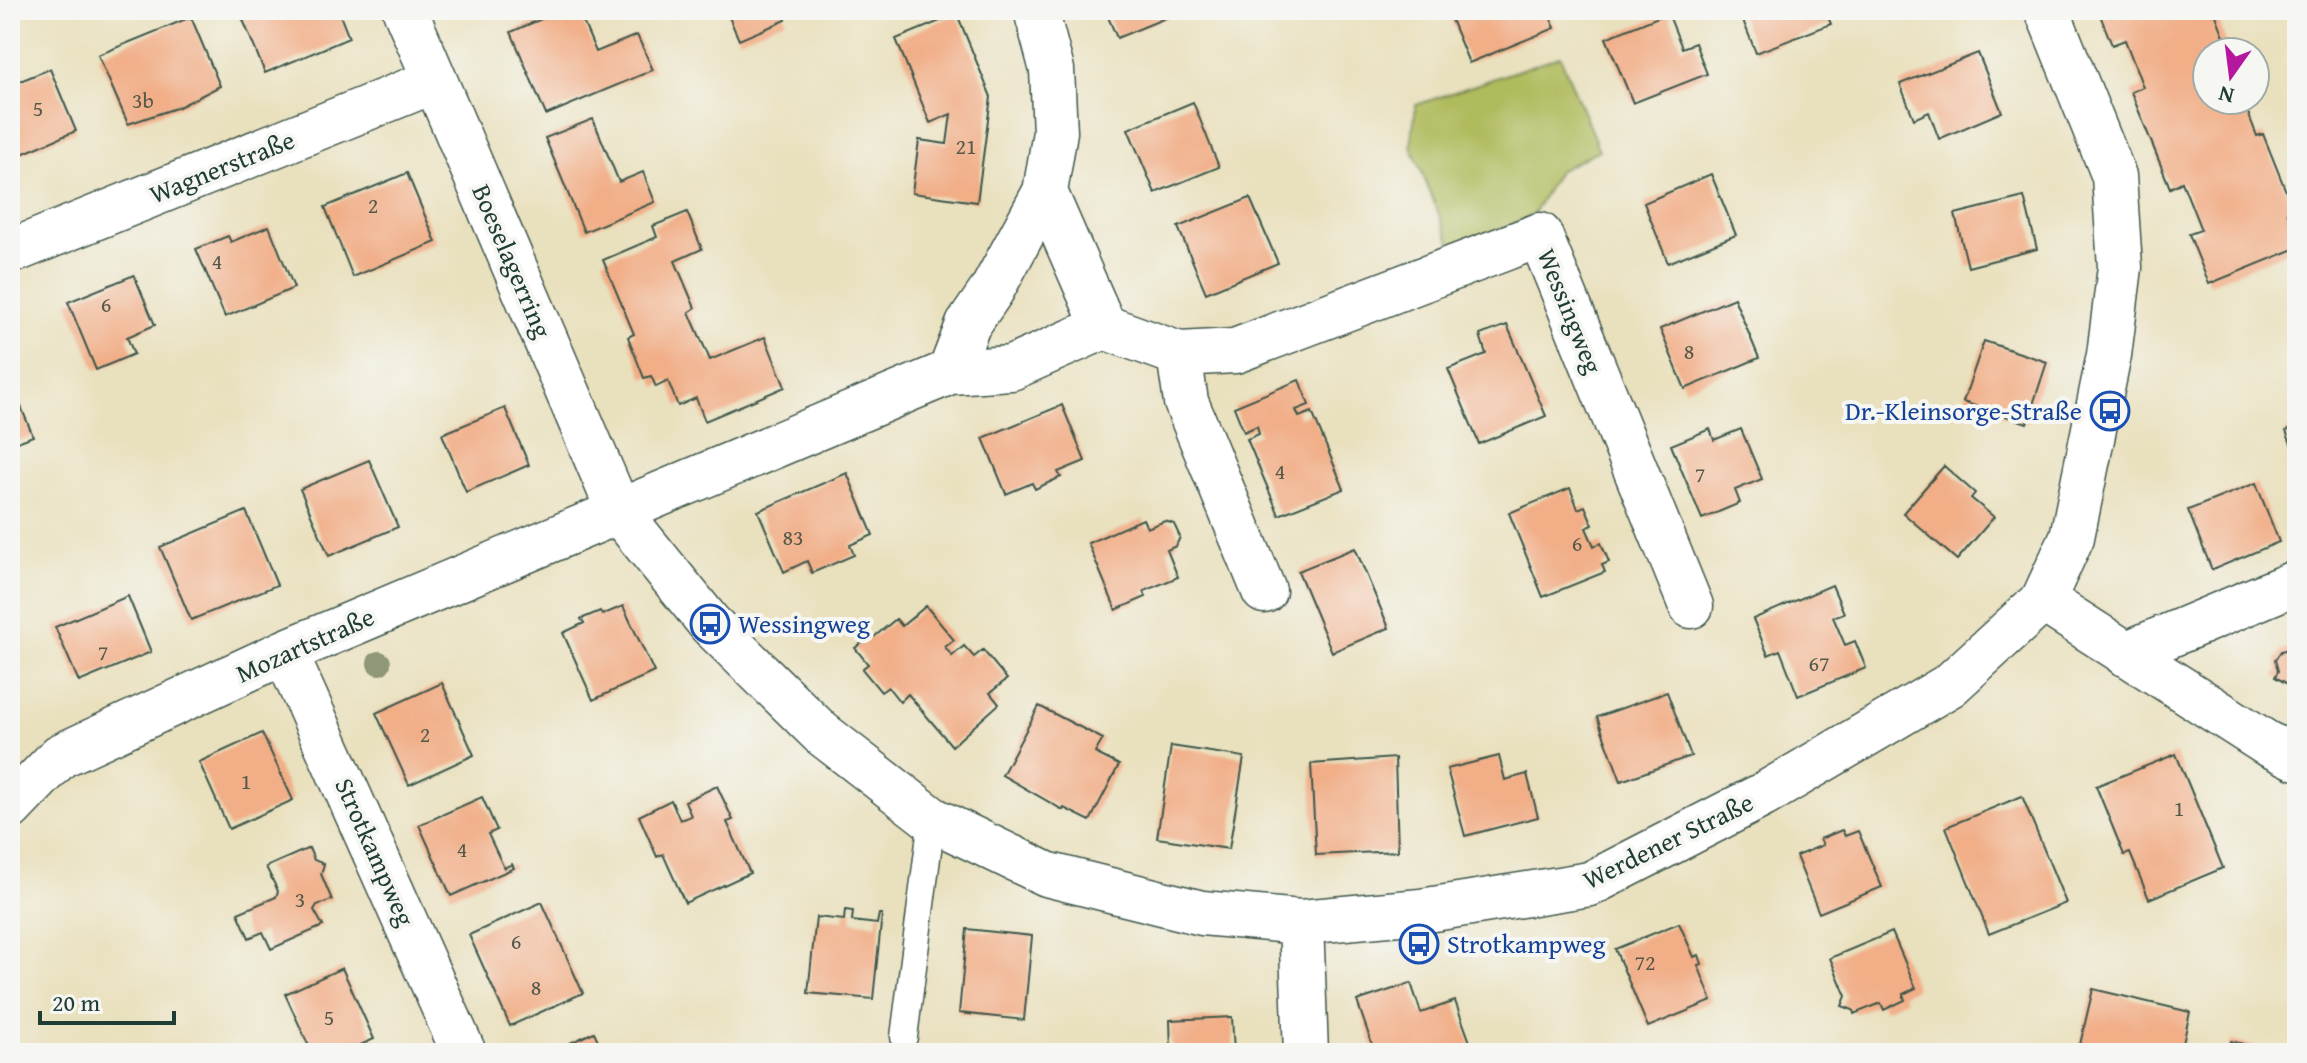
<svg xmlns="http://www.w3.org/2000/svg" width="2307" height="1063" font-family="'Gentium Book Plus',serif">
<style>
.green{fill:#b0bb5d;stroke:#687c48;stroke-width:2}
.building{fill:#f1ae87}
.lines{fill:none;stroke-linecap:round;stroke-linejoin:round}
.lane-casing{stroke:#3d5549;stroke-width:29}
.street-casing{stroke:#3d5549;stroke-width:47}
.lane{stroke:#fff;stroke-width:26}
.street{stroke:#fff;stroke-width:44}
.tree{fill:#8e9777}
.labels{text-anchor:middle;stroke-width:8;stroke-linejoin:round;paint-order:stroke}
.number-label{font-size:22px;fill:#545949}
.street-label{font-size:26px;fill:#1f3d34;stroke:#f6f6f2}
.transit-label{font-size:26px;fill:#164399;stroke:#f6f6f2;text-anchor:start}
</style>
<rect width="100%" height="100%" fill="#f6f6f2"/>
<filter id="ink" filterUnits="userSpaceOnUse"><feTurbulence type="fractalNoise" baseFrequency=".0125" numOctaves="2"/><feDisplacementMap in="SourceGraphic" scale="16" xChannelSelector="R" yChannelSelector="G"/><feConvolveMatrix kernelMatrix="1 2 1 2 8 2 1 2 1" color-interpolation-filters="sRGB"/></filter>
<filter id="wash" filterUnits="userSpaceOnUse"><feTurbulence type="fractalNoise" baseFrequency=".006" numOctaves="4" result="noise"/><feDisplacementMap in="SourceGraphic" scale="32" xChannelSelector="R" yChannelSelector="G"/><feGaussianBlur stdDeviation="1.8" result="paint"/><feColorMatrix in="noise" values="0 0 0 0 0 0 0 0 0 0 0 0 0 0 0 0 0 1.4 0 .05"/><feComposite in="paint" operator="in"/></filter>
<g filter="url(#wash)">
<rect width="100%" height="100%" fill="#e9e0bd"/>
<path class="green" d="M1560,56L1599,150L1558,171L1533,214L1454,251L1411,146L1416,105Z"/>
<g id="blocks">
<path class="building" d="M239,10H338L349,38L265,73Z
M562,10H578L596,52L637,35L653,70L546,115L511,32Z
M726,10H782L786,20L739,40Z
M1105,10H1185L1117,38Z
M1447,10H1547L1555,28L1469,63Z
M1739,10H1825L1831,24L1756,53Z
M2098,10H2214L2230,52H2207V100H2243L2257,136L2263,134L2293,209L2287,212L2297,236V248L2209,284L2189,234L2201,230L2182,182L2170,188L2131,92L2143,87L2125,40L2112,45Z
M1668,13L1682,48L1695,43L1707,74L1633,103L1606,38Z
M957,14L991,97L977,202L912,193L919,140L947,144L951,114L930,123L896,39Z
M191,17L220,86L179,107L128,124L98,55Z
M1978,53L2002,112L1939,139L1929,112L1914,119L1900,84Z
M50,69L76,131L10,159V85Z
M1193,102L1219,167L1155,193L1128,129Z
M593,119L619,182L643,172L655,202L584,232L545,138Z
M407,173L436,242L353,277L325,207Z
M1711,174L1736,235L1668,263L1644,203Z
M2024,197L2037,249L1968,267L1955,214Z
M1250,198L1278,263L1206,293L1178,227Z
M687,212L702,249L675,261L695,308L689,312L710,360L765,337L785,387L705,421L696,398L678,406L668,381L656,387L651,376L644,378L628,337L634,334L603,260L657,237L653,226Z
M269,226L294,288L225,317L196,249L228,236L231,242Z
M134,275L155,325L127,337L134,354L96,370L68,302Z
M1734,298L1759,358L1685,389L1660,329Z
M1507,325L1546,416L1479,444L1448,369L1486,354L1480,335Z
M1984,341L2047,362L2027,423L1963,402Z
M10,380L33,436L10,445Z
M1299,380L1309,405L1296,410L1299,417L1312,412L1344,489L1279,515L1247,439L1259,434L1257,426L1244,432L1234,407Z
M1062,405L1085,461L1058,472L1061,477L1035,489L1032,483L1006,494L983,438Z
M505,408L529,465L466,492L442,434Z
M2297,427V459L2286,431Z
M1710,429L1714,440L1741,429L1762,479L1735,490L1740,503L1702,519L1671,445Z
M369,460L398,527L329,556L300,489Z
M1944,466L1975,493L1971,498L1994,517L1957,560L1903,513Z
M847,473L873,535L850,545L854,555L812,573L807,561L784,572L758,511Z
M2256,483L2279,542L2212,570L2188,510Z
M1570,488L1578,509L1585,506L1593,525L1586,528L1594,546L1601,543L1609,562L1602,565L1605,572L1543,597L1509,513Z
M246,511L277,585L191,620L160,547Z
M1143,519L1147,528L1165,521L1174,524L1180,537L1176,546L1167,550L1178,577L1144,591L1146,597L1116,610L1088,543Z
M1355,548L1389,628L1332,652L1298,571Z
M1832,585L1844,613L1833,617L1845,645L1855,641L1866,668L1798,696L1780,650L1768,655L1753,619Z
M128,596L151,652L79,682L55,627Z
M623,606L654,672L593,700L563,633L584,623L581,619L600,611L602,615Z
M926,606L954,640L945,647L952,656L964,646L974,657L983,650L1007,679L990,693L999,704L952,746L908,694L900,702L888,687L881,692L862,669L868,664L855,648L872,635L874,637L896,619L902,626Z
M2297,639V689L2275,677L2278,671L2275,660L2281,651L2292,648Z
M442,683L474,755L409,785L376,713Z
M1667,692L1691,756L1621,781L1597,717Z
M1039,706L1103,739L1095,753L1119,765L1090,821L1064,808L1063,810L1002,775Z
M262,733L293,800L229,829L199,762Z
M1171,746L1244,757L1229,849L1157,838Z
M2176,754L2223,868L2149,899L2130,853L2124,855L2096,786Z
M1499,756L1505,780L1527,774L1538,817L1465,836L1447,769Z
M1395,758L1398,851L1316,855L1311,764Z
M717,786L733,820L727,822L750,873L685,903L663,854L657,857L639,816L671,800L680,820L691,816L685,801Z
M2022,796L2066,903L1989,934L1946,827Z
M482,797L497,830L488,834L504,868L512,864L514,868L451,896L419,825Z
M1842,830L1845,836L1858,831L1882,887L1819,913L1796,856L1823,845L1820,839Z
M309,848L314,860L324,864L321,874L332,900L317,905L314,910L323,926L271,949L263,932L249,938L238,913L276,897L278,891L266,867Z
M542,902L583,993L510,1026L469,935Z
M845,910L853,911L852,921L877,924L879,914H882L873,999L808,993L816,917L844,920Z
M1679,923L1694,957L1699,955L1702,964L1698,965L1712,1001L1648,1027L1615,949Z
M967,929L1032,936L1024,1020L959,1013Z
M1892,932L1916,988L1903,994L1905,1000L1884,1010L1881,1003L1854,1014L1853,1010L1842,1006L1846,996L1830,958Z
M342,968L374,1039L343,1053H312L285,994Z
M1411,983L1421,1013L1455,1001L1474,1053H1375L1357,1001Z
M2093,989L2190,1012L2181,1053H2078Z
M1232,1017L1234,1053H1171L1170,1020Z
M594,1032L604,1053H548Z
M2231,1041L2276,1052V1053H2228Z"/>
</g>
</g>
<g filter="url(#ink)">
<use href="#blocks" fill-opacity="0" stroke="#3d5549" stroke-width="2"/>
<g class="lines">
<defs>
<path id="lane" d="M904,1037L932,819"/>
<path id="street" d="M405,10L619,512L710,624L821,733L932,819L1046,874L1202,913L1301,922L1421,911L1590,884L1763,795L1950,685L2043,600L2072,537L2109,355L2120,267L2114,176L2047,10
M1045,192L1104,327
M10,252L434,81
M1179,354L1186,402L1264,591
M950,372L968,325L992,290L1045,192L1055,132L1052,70L1036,10
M2043,600L2266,743L2297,758
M285,652L464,1053
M2125,654L2297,582
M10,808L60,756L285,652L950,372L1011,368L1104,327L1179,354L1235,351L1540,235L1691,606
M1301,922L1306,1053"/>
</defs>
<use href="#lane" class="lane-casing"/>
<use href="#street" class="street-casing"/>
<use href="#lane" class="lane"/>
<use href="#street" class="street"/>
</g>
<circle class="tree" cx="379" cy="663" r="12"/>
</g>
<defs>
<symbol id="bus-ring" viewBox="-11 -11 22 22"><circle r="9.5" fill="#f6f6f2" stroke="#1a4fb4" stroke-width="1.5"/><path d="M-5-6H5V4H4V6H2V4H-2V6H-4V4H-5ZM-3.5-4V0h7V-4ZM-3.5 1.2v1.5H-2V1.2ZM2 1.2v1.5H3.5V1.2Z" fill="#1a4fb4"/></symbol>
</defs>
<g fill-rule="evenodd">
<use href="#bus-ring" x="2088" y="389" width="44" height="44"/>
<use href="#bus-ring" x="688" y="602" width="44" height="44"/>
<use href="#bus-ring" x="1397" y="922" width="44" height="44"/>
</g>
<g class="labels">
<g class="number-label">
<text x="143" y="108">3b</text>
<text x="38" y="116">5</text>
<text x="966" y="154">21</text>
<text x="373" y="213">2</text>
<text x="217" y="269">4</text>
<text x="106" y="312">6</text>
<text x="1689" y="359">8</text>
<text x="1280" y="479">4</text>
<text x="1700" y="482">7</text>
<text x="793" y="545">83</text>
<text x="1577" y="551">6</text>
<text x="103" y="660">7</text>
<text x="1819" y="671">67</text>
<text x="425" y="742">2</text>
<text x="246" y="789">1</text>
<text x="2179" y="816">1</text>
<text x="462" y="857">4</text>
<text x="300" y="907">3</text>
<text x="516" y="949">6</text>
<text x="1645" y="970">72</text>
<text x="536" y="995">8</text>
<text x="329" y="1025">5</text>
</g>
<g class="street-label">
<text transform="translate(222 167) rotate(-22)" y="9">Wagnerstraße</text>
<text transform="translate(512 261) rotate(67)" y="9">Boeselagerring</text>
<text transform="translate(1570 311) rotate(68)" y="9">Wessingweg</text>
<text transform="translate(305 645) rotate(-24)" y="9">Mozartstraße</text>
<text transform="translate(1668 841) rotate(-26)" y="9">Werdener Straße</text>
<text transform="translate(375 852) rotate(66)" y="9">Strotkampweg</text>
</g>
<g class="transit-label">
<text x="2082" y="420" text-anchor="end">Dr.-Kleinsorge-Straße</text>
<text x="738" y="633">Wessingweg</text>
<text x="1447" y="953">Strotkampweg</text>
</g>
</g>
<rect width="2307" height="1063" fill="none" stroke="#f6f6f2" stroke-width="40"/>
<g transform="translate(2231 76) rotate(194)"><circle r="38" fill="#f6f6f2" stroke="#a0aca6" stroke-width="2"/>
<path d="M0-6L14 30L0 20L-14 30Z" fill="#b5179e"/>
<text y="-12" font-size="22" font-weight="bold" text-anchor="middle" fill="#1f3d34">N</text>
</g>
<path d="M40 1011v12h134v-12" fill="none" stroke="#1f3d34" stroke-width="4"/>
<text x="52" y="1011" font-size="24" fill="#1f3d34" stroke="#f6f6f2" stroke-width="6" paint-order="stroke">20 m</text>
</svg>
